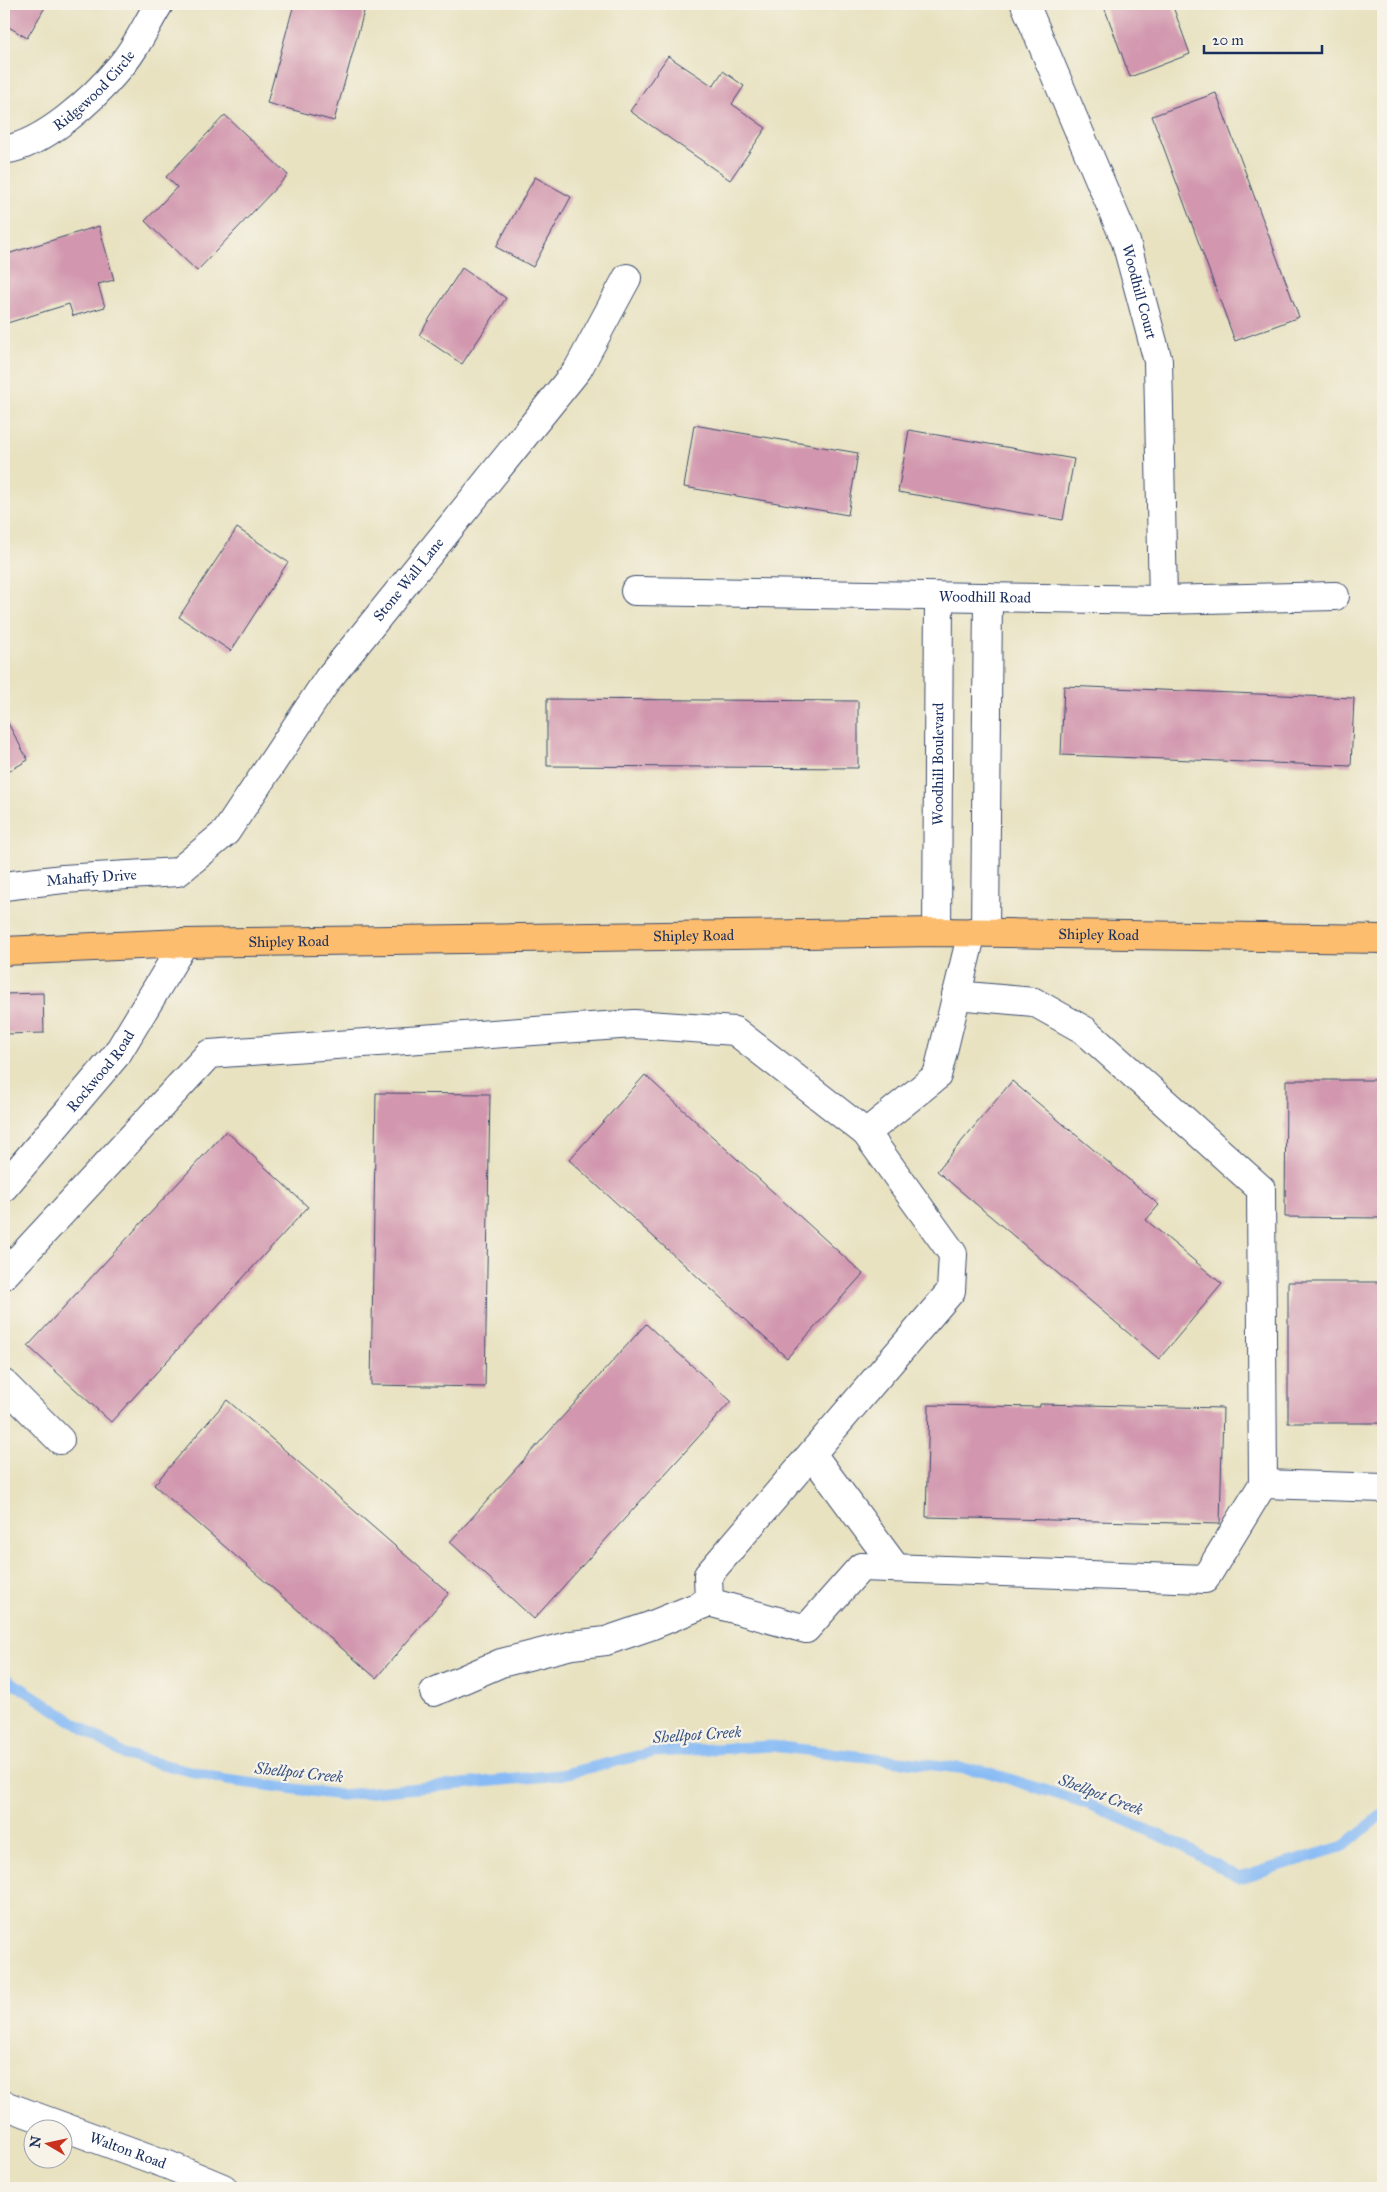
<svg xmlns="http://www.w3.org/2000/svg" width="1387" height="2192" font-family="'IM FELL Great Primer',serif">
<style>
.lines{fill:none;stroke-linecap:round;stroke-linejoin:round}
.stream{stroke:#88bbf5;stroke-width:11}
.building{fill:#d297ae}
.minor-casing{stroke:#3a4a6d;stroke-width:30}
.major-casing{stroke:#3a4a6d;stroke-width:30}
.minor{stroke:#fff;stroke-width:28}
.major{stroke:#fcbd6e;stroke-width:28}
.labels{text-anchor:middle;stroke-width:4.5;stroke-linejoin:round;paint-order:stroke}
.street-label{font-size:15px;fill:#1b2f5e;stroke:#f7f3e8}
.water-label{font-size:16px;font-style:italic;fill:#365284;stroke:#f7f3e8}
</style>
<rect width="100%" height="100%" fill="#f7f3e8"/>
<filter id="ink" filterUnits="userSpaceOnUse"><feTurbulence type="fractalNoise" baseFrequency=".02" numOctaves="2"/><feDisplacementMap in="SourceGraphic" scale="10" xChannelSelector="R" yChannelSelector="G"/><feConvolveMatrix kernelMatrix="1 2 1 2 8 2 1 2 1" color-interpolation-filters="sRGB"/></filter>
<filter id="wash" filterUnits="userSpaceOnUse"><feTurbulence type="fractalNoise" baseFrequency=".0096" numOctaves="4" result="noise"/><feDisplacementMap in="SourceGraphic" scale="20" xChannelSelector="R" yChannelSelector="G"/><feGaussianBlur stdDeviation="1.12" result="paint"/><feColorMatrix in="noise" values="0 0 0 0 0 0 0 0 0 0 0 0 0 0 0 0 0 1.4 0 .05"/><feComposite in="paint" operator="in"/></filter>
<g filter="url(#wash)">
<rect width="100%" height="100%" fill="#e8e2c1"/>
<g class="lines">
<path class="stream" d="M4,1677L125,1755L226,1780L341,1795L560,1775L654,1752L772,1746L984,1771L1086,1803L1181,1845L1239,1878L1344,1846L1383,1813"/>
</g>
<g id="blocks">
<path class="building" d="M4,4H47L27,38L7,26L4,33Z
M294,4H366L334,121L267,103Z
M1103,4H1172L1190,54L1130,77Z
M668,56L713,86L723,71L744,86L732,104L766,128L730,180L630,111Z
M1216,93L1299,317L1235,341L1152,116Z
M225,115L288,175L197,271L145,221L177,187L166,177Z
M535,177L571,197L533,267L496,247Z
M99,226L114,280L98,284L105,307L73,316L69,304L4,324V255Z
M462,268L506,298L462,364L419,335Z
M694,425L858,453L848,515L684,487Z
M909,430L1074,459L1063,520L898,492Z
M237,528L288,562L231,651L179,617Z
M1064,686L1354,698L1351,766L1061,755Z
M547,699L858,701V768L547,766Z
M4,716L28,760L4,774Z
M43,993L44,1033L4,1034V994Z
M645,1075L863,1274L787,1358L569,1160Z
M1286,1080H1383V1218L1285,1217Z
M1012,1081L1159,1205L1146,1220L1222,1284L1159,1359L937,1171Z
M376,1093L490,1094L485,1387L371,1385Z
M226,1131L308,1207L111,1422L28,1346Z
M1288,1282H1383V1423H1288Z
M646,1324L731,1401L534,1619L450,1542Z
M227,1400L449,1593L376,1678L154,1485Z
M1040,1404L1223,1408L1220,1524L926,1517L929,1405L1040,1407Z"/>
</g>
</g>
<g filter="url(#ink)">
<use href="#blocks" fill-opacity="0" stroke="#3a4a6d" stroke-width="1"/>
<g class="lines">
<defs>
<g id="minor">
<path id="s1" d="M1025,4L1126,242L1158,361L1163,600"/>
<path id="s2" d="M4,150C44,144 92,100 118,69C135,51 146,25 159,4"/>
<path id="s3" d="M635,591L1163,600L1335,596"/>
<path id="s4" d="M4,886L63,879L178,872L226,832L328,679L578,369L627,278"/>
<path id="s5" d="M937,932L939,597"/>
<path d="M985,932L988,597"/>
<path d="M956,995L1034,1002L1084,1030L1261,1189L1263,1484"/>
<path d="M866,1133L953,1254L951,1291L708,1575L709,1602L806,1629L861,1567L1205,1579L1263,1484L1383,1488"/>
<path id="s6" d="M4,1187L117,1054L184,943"/>
<path d="M4,1275L209,1054L634,1024L735,1031L866,1133L937,1076L972,932"/>
<path d="M4,1384L60,1440"/>
<path d="M812,1454L896,1568"/>
<path d="M434,1692L501,1663L572,1645L606,1641L650,1626L709,1602"/>
<path id="s7" d="M4,2105L168,2165L223,2188"/>
</g>
<g id="major">
<path id="s8" d="M4,951L184,943L937,932L1383,939"/>
</g>
</defs>
<use href="#minor" class="minor-casing"/>
<use href="#major" class="major-casing"/>
<use href="#minor" class="minor"/>
<use href="#major" class="major"/>
</g>
</g>
<g class="labels">
<g class="street-label">
<text dy="5" stroke="none"><textPath href="#s2" startOffset="110">Ridgewood Circle</textPath></text>
<text dy="5" stroke="none"><textPath href="#s1" startOffset="310">Woodhill Court</textPath></text>
<text dy="5" stroke="none"><textPath href="#s4" startOffset="549">Stone Wall Lane</textPath></text>
<text dy="5" stroke="none"><textPath href="#s3" startOffset="350">Woodhill Road</textPath></text>
<text dy="5" stroke="none"><textPath href="#s5" startOffset="168">Woodhill Boulevard</textPath></text>
<text dy="5" stroke="none"><textPath href="#s4" startOffset="88">Mahaffy Drive</textPath></text>
<text dy="5" stroke="none"><textPath href="#s8" startOffset="690">Shipley Road</textPath></text>
<text dy="5" stroke="none"><textPath href="#s8" startOffset="1095">Shipley Road</textPath></text>
<text dy="5" stroke="none"><textPath href="#s8" startOffset="285">Shipley Road</textPath></text>
<text dy="5" stroke="none"><textPath href="#s6" startOffset="151">Rockwood Road</textPath></text>
<text dy="5" stroke="none"><textPath href="#s7" startOffset="132">Walton Road</textPath></text>
</g>
<g class="water-label">
<text transform="translate(697 1734) rotate(-4)" y="6">Shellpot Creek</text>
<text transform="translate(299 1772) rotate(6)" y="6">Shellpot Creek</text>
<text transform="translate(1101 1794) rotate(21)" y="6">Shellpot Creek</text>
</g>
</g>
<rect width="1387" height="2192" fill="none" stroke="#f7f3e8" stroke-width="20"/>
<g transform="translate(48 2144) rotate(279)"><circle r="24" fill="#f7f3e8" stroke="#9fa5b1"/>
<path d="M0-4L9 19L0 12L-9 19Z" fill="#c8321e"/>
<text y="-8" font-size="14" font-weight="bold" text-anchor="middle" fill="#1b2f5e">N</text>
</g>
<path d="M1204 45v8h118v-8" fill="none" stroke="#1b2f5e" stroke-width="2.5"/>
<text x="1212" y="45" font-size="15" fill="#1b2f5e" stroke="#f7f3e8" stroke-width="4" paint-order="stroke">20 m</text>
</svg>
